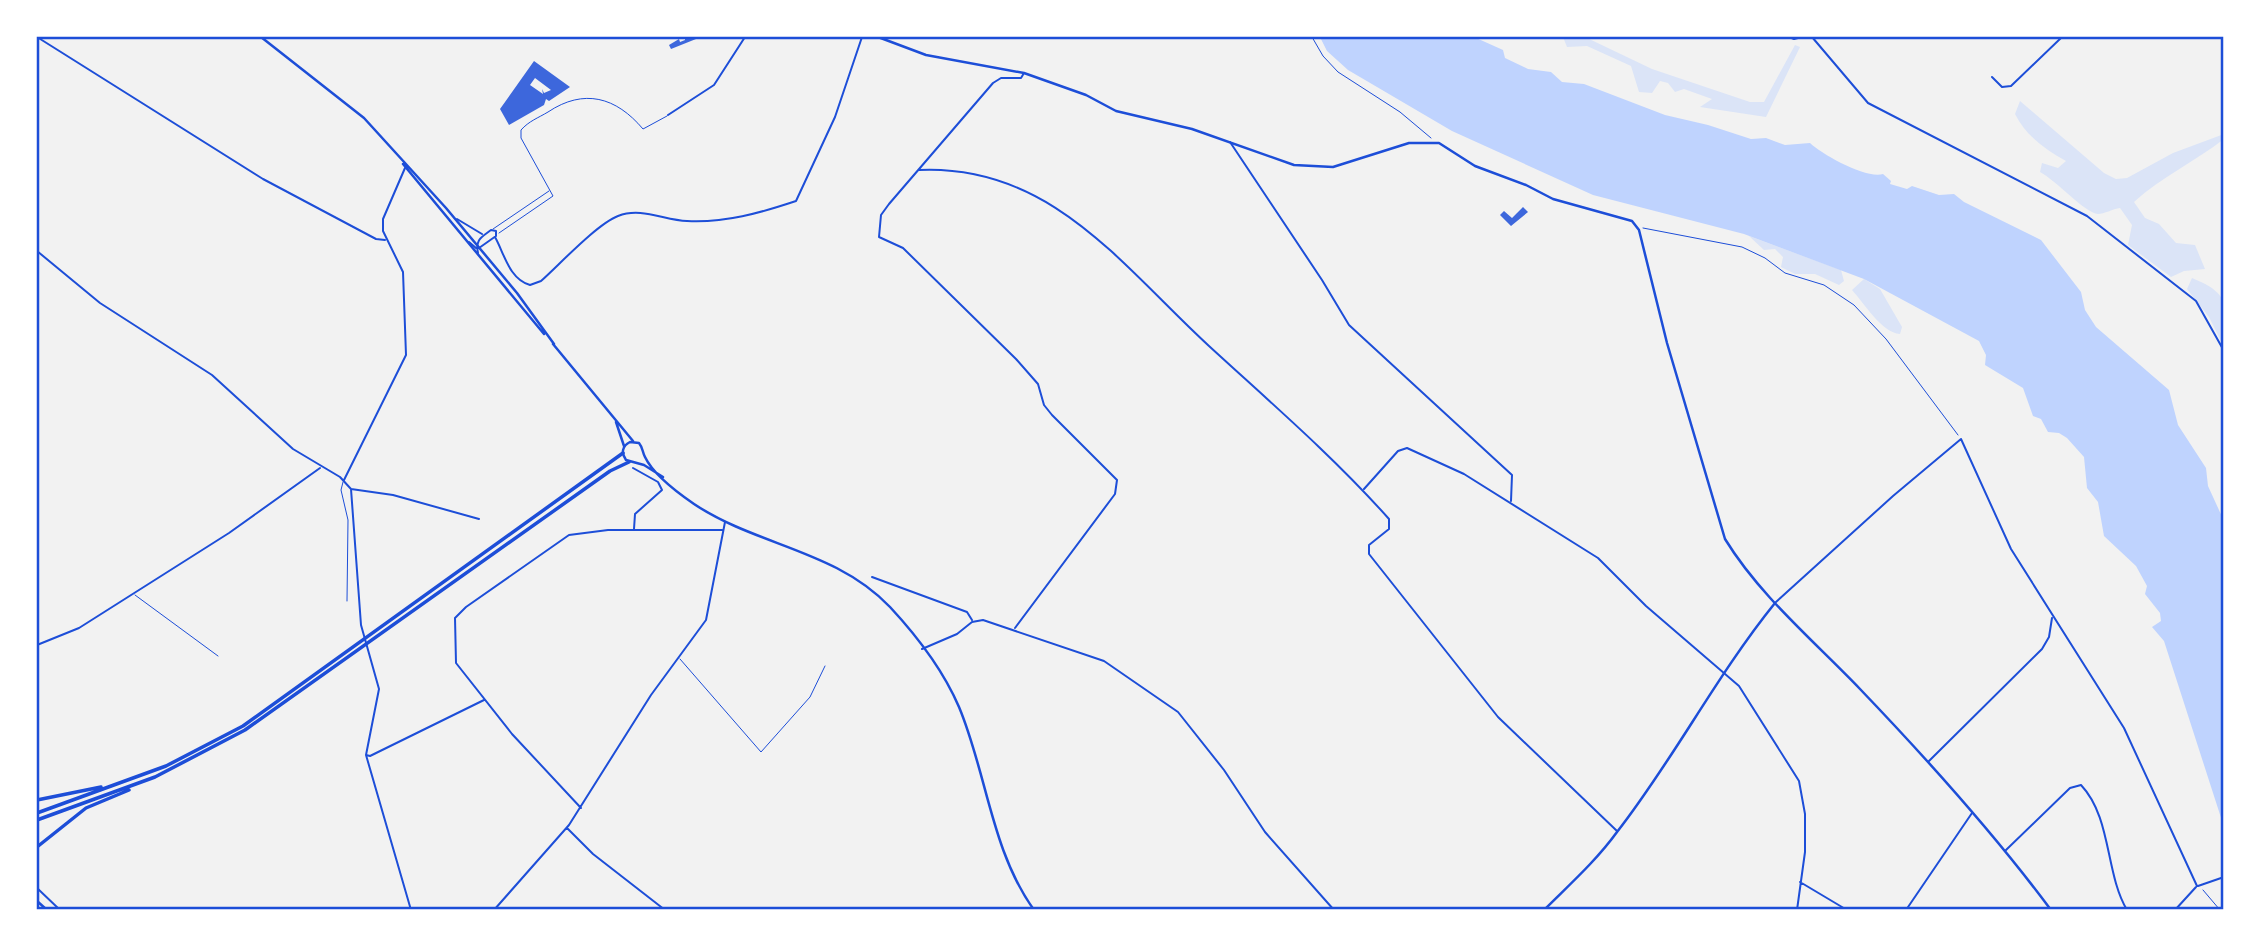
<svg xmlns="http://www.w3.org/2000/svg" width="2261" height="947" font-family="Bitter,serif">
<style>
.green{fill:#dbe4f7}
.water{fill:#bfd3fe}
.building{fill:#3d67dc;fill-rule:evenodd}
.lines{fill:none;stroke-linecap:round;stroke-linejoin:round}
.path{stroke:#1d4ed8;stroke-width:1}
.service{stroke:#1d4ed8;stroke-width:1}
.minor{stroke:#1d4ed8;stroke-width:2}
.tertiary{stroke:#1d4ed8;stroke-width:2.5}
.secondary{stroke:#1d4ed8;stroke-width:2.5}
.primary{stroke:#1d4ed8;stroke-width:2.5}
.trunk{stroke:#1d4ed8;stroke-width:3.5}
.neatline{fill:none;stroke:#1d4ed8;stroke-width:2.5}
</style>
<rect width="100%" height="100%" fill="#f2f2f2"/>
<path class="green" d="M1563,37H1585L1652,69L1750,102H1764L1795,45L1800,47L1766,117L1700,107L1712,99L1684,89L1675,92L1668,83L1660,81L1652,93L1639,92L1631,66L1587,46L1567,47Z
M2020,101L2104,173L2116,179L2127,178L2173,153L2224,134V139C2196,161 2161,177 2134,202L2145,218L2159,224L2176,243L2195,245L2205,269L2184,271L2171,277L2128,245L2132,225L2120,208C2113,209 2104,214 2098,214C2085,213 2057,181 2040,172L2042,163L2058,168L2066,161C2045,149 2026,136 2015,114Z
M1749,236L1841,270L1844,281L1839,285L1815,274H1795L1781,267L1783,257L1775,249L1764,250Z
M2192,278C2234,295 2224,306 2224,347L2209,317L2187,289Z
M1864,279L1880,289L1902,327L1900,334C1882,333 1864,303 1852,290Z"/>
<path class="water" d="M1320,37H1474L1503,50L1505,58L1528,69L1551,72L1562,82L1584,84L1665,115L1708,125L1751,139L1766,138L1785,145L1810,143C1823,155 1866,179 1883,174L1891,181L1890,184L1907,189L1912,186L1939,195L1954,194L1964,202L2041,240L2081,292L2085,310L2096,327L2169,390L2178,425L2206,468L2208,486L2224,521V827L2164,641L2152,627L2161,621L2160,613L2145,594L2147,586L2136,566L2104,536L2098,502L2087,488L2084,457L2067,438L2059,433L2048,432L2041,419L2033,416L2023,388L1985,365L1986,355L1979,341L1864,279L1744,234L1593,195L1452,131L1348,70L1327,51Z"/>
<path class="building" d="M685,37H701L671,49L669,45L679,39L680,42L685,40Z
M534,61L570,87L549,101L546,99L544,105L509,125L500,109ZM535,78L551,90L544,93L542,89L543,94L530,85Z
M1523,207L1528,212L1511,226L1500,215L1504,211L1512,218Z"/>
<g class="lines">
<path class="path" d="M1312,37L1323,56L1338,72L1400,112L1431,138
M1643,228L1742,247L1765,258L1785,273L1824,285L1854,305L1886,339L1958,435
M2203,890L2220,910"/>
<path class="service" d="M493,229L549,191
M499,233L553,196L521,138V130C529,121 538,118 548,112C584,88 616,97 643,129L667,116
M343,482L341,490L348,520L347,601
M135,595L218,656
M680,659L761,752L810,697L825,666"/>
<path class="minor" d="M37,37L263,179L376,239L385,240
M1789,37L1794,39L1802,37
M1812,37L1868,103L2087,216L2196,301L2224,351
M1992,77L2002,87L2011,86L2062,37
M668,115L714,85L745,37
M1230,142L1322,280L1349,325L1512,475L1511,501
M919,170C1051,164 1122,266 1209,346C1270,402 1334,457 1389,519V529L1369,545V554L1498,717L1617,831
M457,219L482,234
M495,237C504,253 509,279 530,285L541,281C559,265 597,224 618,216C641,207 664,220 687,221C725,223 760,213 796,201L835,117L862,37
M469,242L476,248H479L496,236V231L491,230C482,237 475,239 478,253
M37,251L100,303L212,375L293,449L340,477L351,489L361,625L379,689L366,755L411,910
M633,468L658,482L662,490L635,514L634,529
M344,480L406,355L403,272L383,231V219L405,168
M351,489L393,495L479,519
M1364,489L1398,451L1407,448L1464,474L1598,558L1646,606L1739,686L1799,781L1805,814V852L1797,910
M872,577L967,612L972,620
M1776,602L1893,496L1961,439L2011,549L2124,728L2197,886
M1015,628L1115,494L1117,480L1052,415L1044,405L1038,384L1016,359L903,248L879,237L881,215L889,204L993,83L1001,78H1021L1024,73
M37,645L79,628L229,533L320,468
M922,649L957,634L972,622L983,620L1104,661L1178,712L1224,770L1265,832L1334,910
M366,755L370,756L484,700
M1929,761L2042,649L2049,637L2052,618
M581,808L512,734L456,663L455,618L466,607L569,535L608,530H722
M567,828L593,854L665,910
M2006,850L2070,788L2081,785C2112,818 2105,873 2127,910
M1800,882L1847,910
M2198,886L2224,877
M37,888L60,910
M494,910L569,825L651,695L706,620L725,522
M1906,910L1972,813
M2175,910L2196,887"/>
<path class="tertiary" d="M878,37L926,55L1024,73L1086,95L1116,111L1192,129L1294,165L1333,167L1409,143H1439L1475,166L1526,185L1553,199L1632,221L1639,230L1667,343L1725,539C1760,596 1814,641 1860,689C1928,760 1993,832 2051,910
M37,901L47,910
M1544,910C1569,885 1596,861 1617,832C1674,759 1716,676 1775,603"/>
<path class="secondary" d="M261,37L364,118L446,208L517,293L554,344
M403,164L544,334
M553,344L633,441
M616,422L624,446"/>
<path class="primary" d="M663,477L644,465L626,460C621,453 622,446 630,442L639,443C643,448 642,451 645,457C653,474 678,493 694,504C757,546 836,550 890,607C916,635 944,672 959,707C987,774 991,850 1034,910"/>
<path class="trunk" d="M37,800L101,787
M37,813L166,766L243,726L623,453
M37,820L155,777L245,730L610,471L629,462
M37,847L86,808L129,790"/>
</g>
<rect width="2261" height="947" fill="none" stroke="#ffffff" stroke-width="77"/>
<rect x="38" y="38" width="2184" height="870" class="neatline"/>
</svg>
